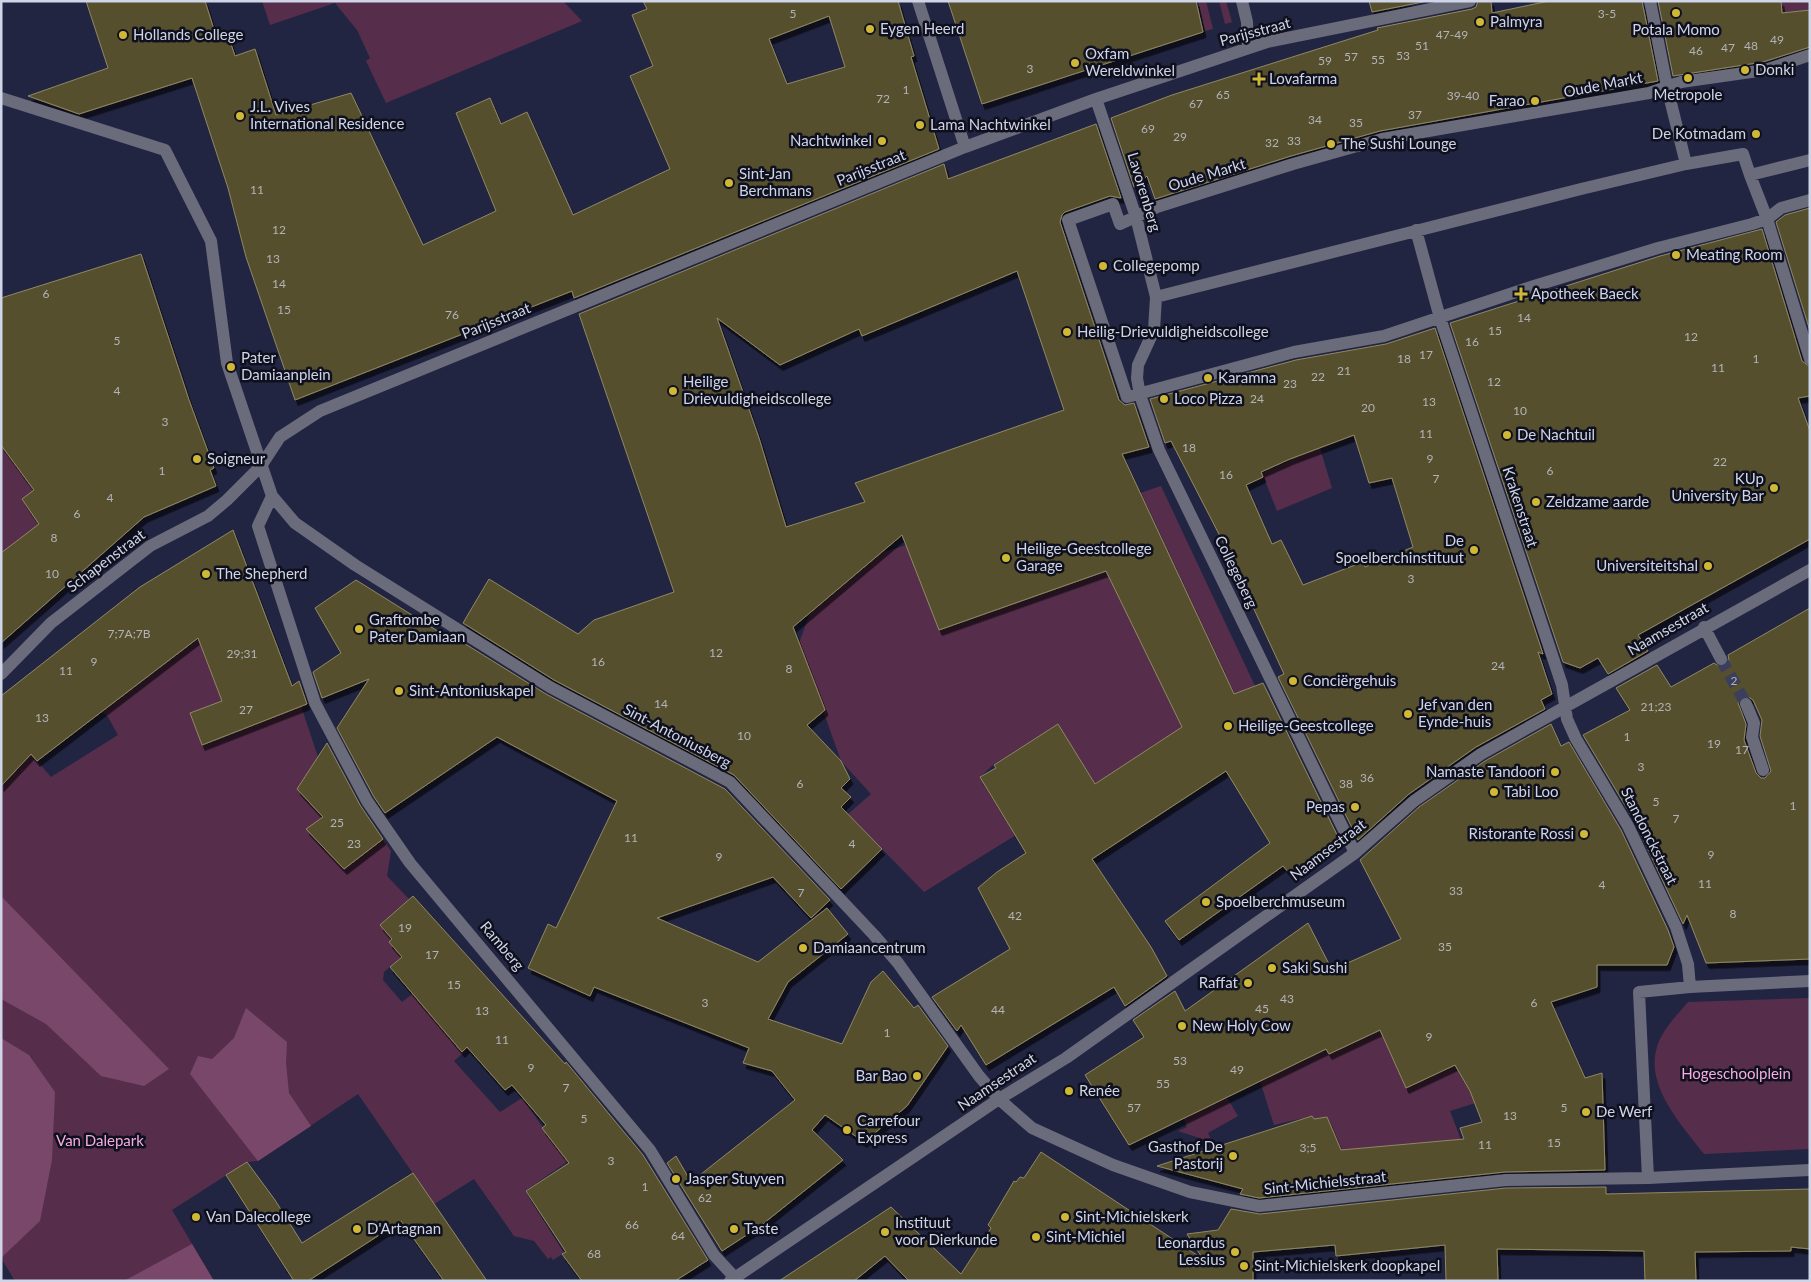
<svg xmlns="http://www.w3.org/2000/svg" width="1811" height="1282" font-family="Lato,sans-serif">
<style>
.green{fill:#562e4b}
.forest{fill:#78476a}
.building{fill:#57502d;stroke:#8f8863;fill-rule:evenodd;filter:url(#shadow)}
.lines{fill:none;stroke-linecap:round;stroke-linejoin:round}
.minor-tunnel{stroke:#3c3f5b;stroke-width:12;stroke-dasharray:12 6;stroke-linecap:butt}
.minor{stroke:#6a6c7c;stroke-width:12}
.poi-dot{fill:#d0b837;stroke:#0e101d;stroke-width:2}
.labels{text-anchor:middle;stroke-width:5;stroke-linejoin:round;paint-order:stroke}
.number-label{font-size:12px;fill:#b2b3b8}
.poi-label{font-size:15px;fill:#d0d4e7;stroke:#0e101d;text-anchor:start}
.street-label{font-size:15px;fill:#d0d4e7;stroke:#0e101d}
.park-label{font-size:15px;fill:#f7abe0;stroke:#0e101d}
</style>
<defs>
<filter id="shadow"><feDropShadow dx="3" dy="5.5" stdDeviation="0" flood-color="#0009"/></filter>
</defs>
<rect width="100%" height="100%" fill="#222542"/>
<path class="green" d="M262,1H563L582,21L386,103L366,61L370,58L357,30L335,3L270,25Z
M1198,1H1206L1213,29L1205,31Z
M1219,1H1226L1232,22L1225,24Z
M1722,1H1810V10L1761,16Z
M1279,433L1320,448L1332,488L1277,511L1257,460L1255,448L1263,472L1290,461Z
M1,445L34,490L39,524L1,565Z
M1161,486L1255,686L1234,694L1140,493Z
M906,545L1106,571L1182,727L1095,784L1058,724L994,764L980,777L1016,835L924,892L848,814L871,794L841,761L799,643L810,613L881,553Z
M196,631L222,701L301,706L318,757L297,789L309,802L351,796L307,829L344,869L383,839L391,851L387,876L409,899L380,925L392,939L389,942L400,955V958L384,972L383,980L402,1002L428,982L477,1041L454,1061L500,1112L522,1098L556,1146L587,1148L525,1191L564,1253L553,1260L551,1257L548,1259L534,1241L514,1236L474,1179L434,1204L358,1094L258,1161L247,1162L172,1210L214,1281H15L1,1258V786L31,754L51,777L118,735L108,717L97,706C138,686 168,667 196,631Z
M1810,998V1149L1704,1154C1680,1123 1640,1081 1660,1039C1666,1026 1679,1013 1688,1002Z
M1390,1014L1391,1054L1405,1086H1411L1455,1065L1457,1068L1469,1061L1485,1100L1450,1111L1471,1166L1352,1176L1327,1117L1314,1119L1312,1116L1274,1125L1260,1081L1304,1060L1301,1053L1323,1042L1329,1054L1350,1044Z
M1222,1089L1238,1116L1208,1133L1212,1142L1178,1131L1187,1127L1178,1103Z"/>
<path class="forest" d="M1,897L4,899L169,1069L144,1086L101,1076L46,1024L1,999Z
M246,1008L287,1042L286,1063L289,1093L311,1126L258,1161L190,1074L198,1056L212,1059L234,1038Z
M1,1038L29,1055L55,1092L52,1160L40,1221L1,1258Z
M192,1244L214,1281H124Z"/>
<path class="building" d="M86,1H205L218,42L229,38L235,56L255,49L276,115L351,93L423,245L496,211L456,113L490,98L501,124L527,112L573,215L670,169L630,76L653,66L632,15L647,9L643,1H898L914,56L911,57L939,149L574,298L572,291L295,400L246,257L228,188L192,78L79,114L28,96L108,68ZM829,16L845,67L787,84L769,39Z
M948,1H1196L1203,32L982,104Z
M1369,1H1428L1372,12Z
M1478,1H1491L1492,13L1549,1H1642L1658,81L1380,131L1291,156L1155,199L1147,176L1134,187L1111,118L1172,95L1378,30L1377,28L1472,9L1476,7Z
M1658,1H1781L1782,13L1810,10V47L1763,62L1673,76Z
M1096,124L1121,198L1110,196L1065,212L1062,215L1060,222L1119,400L1125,405L1134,403L1149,447L1122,454L1234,694L1263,683L1340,841L1291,875L1283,866L1179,940L1165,921L1270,843L1226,771L1092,859L1151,947L1167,976L1125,1006L1114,987L986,1065L961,1025L957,1031L932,997L1010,949L978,888L997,872L1026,853L980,777L996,768L994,765L1058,724L1095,784L1182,727L1106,571L939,630L902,535L793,627L825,710L807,725L841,761L850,779L841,788L851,797L841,807L882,849L841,889L734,775L554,680L463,623L489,579L578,634L594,620L674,592L579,314L944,164L948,179ZM1017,271L1064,410L855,483L865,502L786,527L759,438L717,318L780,365L859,329L862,336Z
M1810,208V331L1776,222L1785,215Z
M1762,229L1802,361L1810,367V396L1798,398L1810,431V539L1638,635L1648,651L1608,674L1598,658L1580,668L1563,662L1450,323L1660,256Z
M141,254L189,400L214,468L210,470L216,486L144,517L1,643V553L39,524L22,499L34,490L1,445V298Z
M1435,328L1543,654L1538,652L1552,694L1541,700L1545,709L1476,747L1409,794L1358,840L1278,677L1284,674L1222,540L1171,441L1165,443L1150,399L1296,360L1386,344ZM1354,435L1369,483L1392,478L1413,547L1365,567L1363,562L1303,585L1281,540L1272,544L1246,485L1263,477L1261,472L1290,459Z
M233,530L292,686L299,681L307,704L202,745L190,713L222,701L198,638L37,761L31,754L1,786V696L140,587Z
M356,580L452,640L454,637L546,694L725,789L830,900L811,918L773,877L657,918L758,962L827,908L848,934L788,982L768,1019L842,1044L871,982L883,971L914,1008L918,1005L948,1046L907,1106L864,1142L825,1115L812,1130L843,1160L759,1227L722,1251L667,1163L676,1156L691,1182L795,1100L772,1071L743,1063L749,1048L594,987L590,996L528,968L548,924L556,928L617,801L497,737L385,813L374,797L337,728L369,679L322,698L313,672L341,653L315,608Z
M1810,608V959L1706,963L1687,915L1683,924L1635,822L1583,735L1630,710L1616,688L1657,665L1671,687L1714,663L1720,667L1725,666L1729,660L1728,655ZM1743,696H1747L1753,700L1762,720L1760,736L1771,771L1765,778H1761L1756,773L1744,740L1746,724L1738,703Z
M1551,724L1561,746L1569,742L1621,830L1668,930L1674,947L1667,965H1597V987L1551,1002L1585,1078L1602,1073L1605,1170L1505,1172L1259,1198L1240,1194L1243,1189L1157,1166L1312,1116L1314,1119L1327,1117L1341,1150L1464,1139L1460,1128L1482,1122L1470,1091L1455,1065L1406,1088L1380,1030L1329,1054L1326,1049L1129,1145L1085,1075L1144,1037L1133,1020L1175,991L1185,1011L1308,923L1332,970L1401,939L1360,860L1419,807L1485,761Z
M327,743L360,805L383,839L344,869L306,829L323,817L297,789Z
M413,896L565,1064L566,1062L643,1155L708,1260L675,1281H582L562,1254L566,1252L526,1191L569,1163L542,1128L546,1125L512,1085L505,1090L467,1047L462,1052L390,967L402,957L389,942L392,939L380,925Z
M1041,1152L1203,1259L1187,1234L1218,1230L1231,1209L1260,1214L1506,1188L1606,1187V1194L1810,1189V1249L1791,1247V1251L1695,1252L1696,1281H1645L1644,1251L1497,1249L1498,1281H1446L1445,1245L1336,1256L1335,1245L1253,1252V1281H909L885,1256L854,1281H779L891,1207L961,1274L991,1228L988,1225L1014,1181L1016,1182L1020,1177L1024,1178Z
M247,1162L275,1200L302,1243L413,1173L487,1281H444L401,1221L308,1281H294L226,1175Z"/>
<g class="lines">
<path class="minor-tunnel" d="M1721,659L1746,704"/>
<path class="minor" d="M918,1L965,147
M1242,1L1247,22L1248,48
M1650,1L1667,87L1686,164
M1810,55L1765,70L1681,82L1649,93L1382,139L1293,164L1157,207L1120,224L1113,204L1068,220L1127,397L1294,352L1384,336L1534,286L1658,248L1752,224L1767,219L1781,208L1810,200
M1,98L165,150L211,241L227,363L272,496L295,523L355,565L550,687L730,782L874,935L898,963L979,1076L999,1099L1032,1128L1113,1165L1190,1192L1259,1206L1506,1180L1648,1178L1810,1170
M1096,99L1136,217L1156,297L1154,330L1138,365L1137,378L1140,395L1159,450L1355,853
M1750,175L1767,219L1810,359
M1416,230L1440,318L1562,685L1567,719L1576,739L1628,826L1676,927L1688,964L1690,987
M1156,297L1581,189L1686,164L1743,154L1750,175L1810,160
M272,496L258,526L315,703L367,801L410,863L650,1150L714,1255L738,1281
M1704,627L1721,659
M1,674L51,623L150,546L208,516L227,500L261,466L280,437L320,411L965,147L1096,99L1267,42L1470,1
M1746,704L1754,723L1752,737L1763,770
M1648,1178L1639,992L1690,987L1810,981
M730,1281L999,1099L1066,1058L1355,853L1414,801L1481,754L1810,570"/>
</g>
<g class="poi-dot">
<circle cx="1676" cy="13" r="5"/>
<circle cx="1480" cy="22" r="5"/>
<circle cx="870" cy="29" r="5"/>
<circle cx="123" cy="35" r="5"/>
<circle cx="1075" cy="63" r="5"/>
<circle cx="1745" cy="70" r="5"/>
<circle cx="1688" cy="78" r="5"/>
<path d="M1256.5 71.5h5v5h5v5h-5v5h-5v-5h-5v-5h5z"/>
<circle cx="1535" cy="101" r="5"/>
<circle cx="240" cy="116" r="5"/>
<circle cx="920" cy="125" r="5"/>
<circle cx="1756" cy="134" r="5"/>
<circle cx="882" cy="141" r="5"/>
<circle cx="1331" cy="144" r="5"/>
<circle cx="729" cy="183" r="5"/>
<circle cx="1676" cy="255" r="5"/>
<circle cx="1103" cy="266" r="5"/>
<path d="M1518.5 286.5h5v5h5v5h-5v5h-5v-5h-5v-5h5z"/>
<circle cx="1067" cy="332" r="5"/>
<circle cx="231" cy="367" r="5"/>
<circle cx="1208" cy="378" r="5"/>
<circle cx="673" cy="391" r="5"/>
<circle cx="1164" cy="399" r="5"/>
<circle cx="1507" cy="435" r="5"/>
<circle cx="197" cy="459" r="5"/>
<circle cx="1774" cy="488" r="5"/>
<circle cx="1536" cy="502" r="5"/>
<circle cx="1474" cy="550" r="5"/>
<circle cx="1006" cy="558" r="5"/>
<circle cx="1708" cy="566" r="5"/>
<circle cx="206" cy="574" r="5"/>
<circle cx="359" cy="629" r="5"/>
<circle cx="1293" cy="681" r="5"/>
<circle cx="399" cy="691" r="5"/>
<circle cx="1408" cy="714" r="5"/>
<circle cx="1228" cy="726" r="5"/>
<circle cx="1555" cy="772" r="5"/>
<circle cx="1494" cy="792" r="5"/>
<circle cx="1355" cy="807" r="5"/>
<circle cx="1584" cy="834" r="5"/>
<circle cx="1206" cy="902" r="5"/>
<circle cx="803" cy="948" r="5"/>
<circle cx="1272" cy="968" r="5"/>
<circle cx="1248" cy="983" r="5"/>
<circle cx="1182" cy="1026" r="5"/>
<circle cx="917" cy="1076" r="5"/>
<circle cx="1069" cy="1091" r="5"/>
<circle cx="1586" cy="1112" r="5"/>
<circle cx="847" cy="1130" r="5"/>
<circle cx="1233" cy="1156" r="5"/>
<circle cx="676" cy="1179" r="5"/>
<circle cx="196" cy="1217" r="5"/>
<circle cx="1065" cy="1217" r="5"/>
<circle cx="357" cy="1229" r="5"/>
<circle cx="734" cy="1229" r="5"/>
<circle cx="885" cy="1232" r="5"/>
<circle cx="1036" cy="1237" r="5"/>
<circle cx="1235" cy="1252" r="5"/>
<circle cx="1244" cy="1266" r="5"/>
</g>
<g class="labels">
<g class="number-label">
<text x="793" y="18">5</text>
<text x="1607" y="18">3-5</text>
<text x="1452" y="39">47-49</text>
<text x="1777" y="44">49</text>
<text x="1422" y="50">51</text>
<text x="1751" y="50">48</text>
<text x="1728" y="52">47</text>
<text x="1696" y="55">46</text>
<text x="1403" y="60">53</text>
<text x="1351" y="61">57</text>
<text x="1378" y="64">55</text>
<text x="1325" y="65">59</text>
<text x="1030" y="73">3</text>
<text x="906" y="94">1</text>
<text x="1223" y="99">65</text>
<text x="1463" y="100">39-40</text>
<text x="883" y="103">72</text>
<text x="1196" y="108">67</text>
<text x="1415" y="119">37</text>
<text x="1315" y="124">34</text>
<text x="1356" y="127">35</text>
<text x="1148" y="133">69</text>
<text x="1180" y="141">29</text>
<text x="1294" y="145">33</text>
<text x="1272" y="147">32</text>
<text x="257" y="194">11</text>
<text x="279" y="234">12</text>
<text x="273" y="263">13</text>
<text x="279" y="288">14</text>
<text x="46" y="298">6</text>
<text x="284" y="314">15</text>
<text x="452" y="319">76</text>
<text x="1524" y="322">14</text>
<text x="1495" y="335">15</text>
<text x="1691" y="341">12</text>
<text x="117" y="345">5</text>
<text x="1472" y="346">16</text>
<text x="1426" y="359">17</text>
<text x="1404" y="363">18</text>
<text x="1756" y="363">1</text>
<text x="1718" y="372">11</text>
<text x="1344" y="375">21</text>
<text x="1318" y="381">22</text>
<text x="1494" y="386">12</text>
<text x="1290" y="388">23</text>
<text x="117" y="395">4</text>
<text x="1257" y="403">24</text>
<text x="1429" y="406">13</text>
<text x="1368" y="412">20</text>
<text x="1520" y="415">10</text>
<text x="165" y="426">3</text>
<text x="1426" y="438">11</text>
<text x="1189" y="452">18</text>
<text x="1430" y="463">9</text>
<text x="1720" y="466">22</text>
<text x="162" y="475">1</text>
<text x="1550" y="475">6</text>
<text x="1226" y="479">16</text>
<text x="1436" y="483">7</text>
<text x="110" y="502">4</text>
<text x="77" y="518">6</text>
<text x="54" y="542">8</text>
<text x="52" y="578">10</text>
<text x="1411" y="583">3</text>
<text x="129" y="638">7;7A;7B</text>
<text x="716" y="657">12</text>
<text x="242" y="658">29;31</text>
<text x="94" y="666">9</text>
<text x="598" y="666">16</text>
<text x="1498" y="670">24</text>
<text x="789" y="673">8</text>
<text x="66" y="675">11</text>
<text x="1734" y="685">2</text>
<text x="661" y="708">14</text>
<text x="1656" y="711">21;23</text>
<text x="246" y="714">27</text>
<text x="42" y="722">13</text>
<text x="744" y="740">10</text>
<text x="1627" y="741">1</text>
<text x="1714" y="748">19</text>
<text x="1742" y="754">17</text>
<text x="1641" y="771">3</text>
<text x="1367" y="782">36</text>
<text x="800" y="788">6</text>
<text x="1346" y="788">38</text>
<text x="1656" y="806">5</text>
<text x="1793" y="810">1</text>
<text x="1676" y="823">7</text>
<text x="337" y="827">25</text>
<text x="631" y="842">11</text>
<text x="354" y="848">23</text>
<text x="852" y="848">4</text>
<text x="1711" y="859">9</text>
<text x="719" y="861">9</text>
<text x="1705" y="888">11</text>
<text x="1602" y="889">4</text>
<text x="1456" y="895">33</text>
<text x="801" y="897">7</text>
<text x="1733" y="918">8</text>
<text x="1015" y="920">42</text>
<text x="405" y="932">19</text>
<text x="1445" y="951">35</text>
<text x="432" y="959">17</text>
<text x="454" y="989">15</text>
<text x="1287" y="1003">43</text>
<text x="705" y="1007">3</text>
<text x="1534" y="1007">6</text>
<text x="1262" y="1013">45</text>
<text x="998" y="1014">44</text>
<text x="482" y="1015">13</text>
<text x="887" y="1037">1</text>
<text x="1429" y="1041">9</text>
<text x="502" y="1044">11</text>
<text x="1180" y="1065">53</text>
<text x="531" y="1072">9</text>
<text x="1237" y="1074">49</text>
<text x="1163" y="1088">55</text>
<text x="566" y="1092">7</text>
<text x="1134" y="1112">57</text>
<text x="1564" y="1112">5</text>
<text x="1510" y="1120">13</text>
<text x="584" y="1123">5</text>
<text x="1554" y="1147">15</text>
<text x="1485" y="1149">11</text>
<text x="1308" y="1152">3;5</text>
<text x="611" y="1165">3</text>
<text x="645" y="1191">1</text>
<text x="705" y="1202">62</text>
<text x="632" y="1229">66</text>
<text x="678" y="1240">64</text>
<text x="594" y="1258">68</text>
</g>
<g class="poi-label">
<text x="1490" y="27">Palmyra</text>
<text x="880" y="34">Eygen Heerd</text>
<text x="1676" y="35" text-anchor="middle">Potala Momo</text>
<text x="133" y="40">Hollands College</text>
<text x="1085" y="59">Oxfam<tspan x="1085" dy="17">Wereldwinkel</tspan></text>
<text x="1755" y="75">Donki</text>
<text x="1269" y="84">Lovafarma</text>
<text x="1688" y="100" text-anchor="middle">Metropole</text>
<text x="1525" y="106" text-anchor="end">Farao</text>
<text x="250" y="112">J.L. Vives<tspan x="250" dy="17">International Residence</tspan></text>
<text x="930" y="130">Lama Nachtwinkel</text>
<text x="1746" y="139" text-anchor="end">De Kotmadam</text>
<text x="872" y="146" text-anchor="end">Nachtwinkel</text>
<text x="1341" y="149">The Sushi Lounge</text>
<text x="739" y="179">Sint-Jan<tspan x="739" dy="17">Berchmans</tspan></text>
<text x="1686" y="260">Meating Room</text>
<text x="1113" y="271">Collegepomp</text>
<text x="1531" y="299">Apotheek Baeck</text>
<text x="1077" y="337">Heilig-Drievuldigheidscollege</text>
<text x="241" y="363">Pater<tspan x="241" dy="17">Damiaanplein</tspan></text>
<text x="1218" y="383">Karamna</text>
<text x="683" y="387">Heilige<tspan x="683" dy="17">Drievuldigheidscollege</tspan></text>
<text x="1174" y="404">Loco Pizza</text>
<text x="1517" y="440">De Nachtuil</text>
<text x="207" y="464">Soigneur</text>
<text x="1764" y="484" text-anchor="end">KUp<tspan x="1764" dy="17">University Bar</tspan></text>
<text x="1546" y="507">Zeldzame aarde</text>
<text x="1464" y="546" text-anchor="end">De<tspan x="1464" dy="17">Spoelberchinstituut</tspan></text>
<text x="1016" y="554">Heilige-Geestcollege<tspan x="1016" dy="17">Garage</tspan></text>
<text x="1698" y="571" text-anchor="end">Universiteitshal</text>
<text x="216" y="579">The Shepherd</text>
<text x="369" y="625">Graftombe<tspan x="369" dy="17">Pater Damiaan</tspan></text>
<text x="1303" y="686">Conciërgehuis</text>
<text x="409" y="696">Sint-Antoniuskapel</text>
<text x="1418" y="710">Jef van den<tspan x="1418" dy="17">Eynde-huis</tspan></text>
<text x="1238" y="731">Heilige-Geestcollege</text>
<text x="1545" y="777" text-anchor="end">Namaste Tandoori</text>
<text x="1504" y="797">Tabi Loo</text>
<text x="1345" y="812" text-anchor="end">Pepas</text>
<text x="1574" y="839" text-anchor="end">Ristorante Rossi</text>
<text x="1216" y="907">Spoelberchmuseum</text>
<text x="813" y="953">Damiaancentrum</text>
<text x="1282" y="973">Saki Sushi</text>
<text x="1238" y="988" text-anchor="end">Raffat</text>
<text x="1192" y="1031">New Holy Cow</text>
<text x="907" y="1081" text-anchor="end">Bar Bao</text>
<text x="1079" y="1096">Renée</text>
<text x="1596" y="1117">De Werf</text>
<text x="857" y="1126">Carrefour<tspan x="857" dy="17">Express</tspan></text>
<text x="1223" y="1152" text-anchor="end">Gasthof De<tspan x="1223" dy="17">Pastorij</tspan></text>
<text x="686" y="1184">Jasper Stuyven</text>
<text x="206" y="1222">Van Dalecollege</text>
<text x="1075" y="1222">Sint-Michielskerk</text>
<text x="895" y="1228">Instituut<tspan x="895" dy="17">voor Dierkunde</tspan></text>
<text x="367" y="1234">D'Artagnan</text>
<text x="744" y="1234">Taste</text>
<text x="1046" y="1242">Sint-Michiel</text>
<text x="1225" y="1248" text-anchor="end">Leonardus<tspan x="1225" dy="17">Lessius</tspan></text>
<text x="1254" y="1271">Sint-Michielskerk doopkapel</text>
</g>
<g class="street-label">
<text transform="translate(1255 32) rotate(-15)" y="5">Parijsstraat</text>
<text transform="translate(1603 85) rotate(-11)" y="5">Oude Markt</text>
<text transform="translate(871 168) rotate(-22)" y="5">Parijsstraat</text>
<text transform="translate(1207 175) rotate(-17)" y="5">Oude Markt</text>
<text transform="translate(1144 192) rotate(73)" y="5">Lavorenberg</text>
<text transform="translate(496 321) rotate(-22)" y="5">Parijsstraat</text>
<text transform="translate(1520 507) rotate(72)" y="5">Krakenstraat</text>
<text transform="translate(106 561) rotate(-37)" y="5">Schapenstraat</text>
<text transform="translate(1236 572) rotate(64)" y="5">Collegeberg</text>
<text transform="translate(1668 629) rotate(-30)" y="5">Naamsestraat</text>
<text transform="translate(677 736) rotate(28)" y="5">Sint-Antoniusberg</text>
<text transform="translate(1649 836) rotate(63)" y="5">Standonckstraat</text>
<text transform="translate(1328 850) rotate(-37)" y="5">Naamsestraat</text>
<text transform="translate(502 946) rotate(50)" y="5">Ramberg</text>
<text transform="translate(997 1082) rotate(-34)" y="5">Naamsestraat</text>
<text transform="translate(1325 1183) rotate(-6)" y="5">Sint-Michielsstraat</text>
</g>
<g class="park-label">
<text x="1736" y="1079">Hogeschoolplein</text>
<text x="100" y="1146">Van Dalepark</text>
</g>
</g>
<rect width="1811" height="1282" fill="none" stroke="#d0d4e7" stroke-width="5"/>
</svg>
